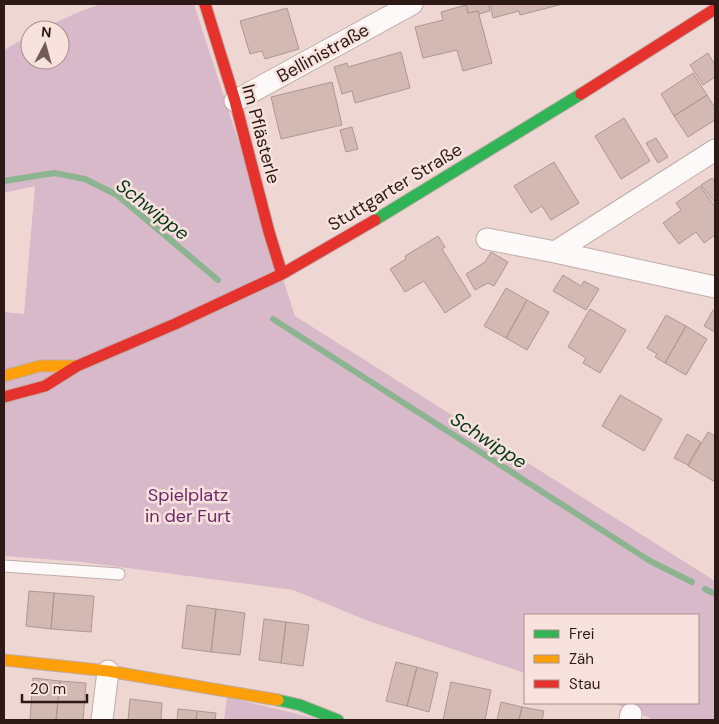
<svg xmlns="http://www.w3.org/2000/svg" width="719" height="724" font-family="'DM Sans',sans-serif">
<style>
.green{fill:#d8b9c9}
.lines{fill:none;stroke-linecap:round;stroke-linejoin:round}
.stream{stroke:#8db490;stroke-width:6}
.building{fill:#d2b9b4;stroke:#ab9894}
.lane-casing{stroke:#c0aca8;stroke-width:13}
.street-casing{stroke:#c0aca8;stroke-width:23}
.fast-casing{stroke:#c0aca8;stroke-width:13}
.slow-casing{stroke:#c0aca8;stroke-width:13}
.jam-casing{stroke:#c0aca8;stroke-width:13}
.lane{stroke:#fcf9f8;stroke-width:11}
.street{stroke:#fcf9f8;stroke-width:21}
.fast{stroke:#30b455;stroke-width:11}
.slow{stroke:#ff9f0a;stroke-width:11}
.jam{stroke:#e5322d;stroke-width:11}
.labels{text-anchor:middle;stroke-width:5;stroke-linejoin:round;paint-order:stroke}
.street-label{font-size:18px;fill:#2d1a17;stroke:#f8e2dd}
.park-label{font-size:18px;fill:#6d2868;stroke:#f8e2dd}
.water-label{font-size:19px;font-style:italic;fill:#053818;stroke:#f8e2dd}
</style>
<rect width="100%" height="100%" fill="#eed7d2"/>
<path class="green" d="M101,4H194L295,316L715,581V720H654L614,703H698V615H525V673L371,622L293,590L82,562L4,556V312L24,314L35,186L4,193V50L30,35V60H60V30H39L81,11Z
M227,697L322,720H224Z"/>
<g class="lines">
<path class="stream" d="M4,181L54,173L85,179L117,195L218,280
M273,319L650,561L692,582
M705,589L715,594"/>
</g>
<path class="building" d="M466,4H488L490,11L479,14L478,11L468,13Z
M490,4H563L520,15L519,11L493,18Z
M466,5L468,13L478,11L492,63L463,71L457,50L423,58L415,27L443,20L441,12Z
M287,8L299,49L265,59L262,51L250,54L240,21Z
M401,52L410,88L355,103L352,91L342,94L334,67L347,63L348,67Z
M708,53L715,65V77L703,85L690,65Z
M693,73L707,95L674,116L661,94Z
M332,82L342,125L281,139L271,97Z
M707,95L715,108V120L688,137L674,116Z
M624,118L650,161L621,179L595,136Z
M352,127L358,149L346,152L340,130Z
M656,138L668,157L658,163L646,143Z
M554,162L579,203L551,220L542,206L531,213L514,186Z
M712,178L715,182V203L701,185Z
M700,186L715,207V235L704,243L696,232L679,244L663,223L681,210L676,203Z
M438,236L445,247L442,249L471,296L445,313L424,281L405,292L390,269L406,259L405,256Z
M491,252L508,262L494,286L488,283L475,290L466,274L485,262Z
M563,275L581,286L584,281L599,289L586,310L553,291Z
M506,288L527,300L506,338L484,326Z
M527,300L549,312L527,350L506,338Z
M590,309L626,330L600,373L583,363L586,358L568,347Z
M713,310L715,311V332L704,326Z
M666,315L686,326L665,363L655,357L657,354L647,348Z
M686,326L707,339L686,375L665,363Z
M620,395L662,419L644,451L602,426Z
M708,432L715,436V482L688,466Z
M687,434L701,442L688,465L674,458Z
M29,591L54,593L51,629L26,626Z
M54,593L94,596L91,632L51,629Z
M187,605L216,609L211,652L182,648Z
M216,609L245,613L240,655L211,652Z
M264,619L286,622L281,663L259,660Z
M286,622L309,625L303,666L281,663Z
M396,662L417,667L407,706L386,701Z
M417,667L438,673L429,712L407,706Z
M33,678L60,681L56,720H30Z
M60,681L86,683L83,720H56Z
M451,682L491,690L485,720H443Z
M130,699L162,703L161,720H128Z
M501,702L522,707L519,720H497Z
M522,707L544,711L542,720H519Z
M178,709L197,711L196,720H177Z
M197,711L216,713L215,720H196Z"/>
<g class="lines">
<defs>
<path id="lane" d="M4,566L119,574"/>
<path id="street" d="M235,101L412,4
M487,239L555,252L715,150
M555,252L715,287
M102,720L108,671
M630,720L631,714"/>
<path id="fast" d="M375,220L581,94
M278,700L300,705L338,720"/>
<path id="slow" d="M4,376L40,366H77
M4,660L108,671L278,700"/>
<path id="jam" d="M205,4L235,101L269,232L282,274
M581,94L715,9
M4,397L45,386L77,366L175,324L282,274L375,220"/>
</defs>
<use href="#lane" class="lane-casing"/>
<use href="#street" class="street-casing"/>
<use href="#fast" class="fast-casing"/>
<use href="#slow" class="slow-casing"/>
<use href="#jam" class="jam-casing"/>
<use href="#lane" class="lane"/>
<use href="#street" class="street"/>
<use href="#fast" class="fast"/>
<use href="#slow" class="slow"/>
<use href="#jam" class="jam"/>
</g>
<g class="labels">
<g class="street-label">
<text transform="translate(323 53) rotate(-29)" y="6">Bellinistraße</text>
<text transform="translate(261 134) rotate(75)" y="6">Im Pflästerle</text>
<text transform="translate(395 187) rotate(-31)" y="6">Stuttgarter Straße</text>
</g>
<g class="park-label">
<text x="188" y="501">Spielplatz<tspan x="188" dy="21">in der Furt</tspan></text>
</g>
<g class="water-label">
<text transform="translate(153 209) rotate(38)" y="7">Schwippe</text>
<text transform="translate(489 440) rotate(33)" y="7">Schwippe</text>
</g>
</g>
<rect width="719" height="724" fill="none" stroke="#2d1a17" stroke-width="10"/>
<rect x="524" y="614" width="175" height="90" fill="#f8e2dd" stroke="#a7928e"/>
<rect x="534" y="630" width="25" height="8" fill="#30b455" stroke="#a7928e"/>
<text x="569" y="639" font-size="15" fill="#2d1a17">Frei</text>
<rect x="534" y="655" width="25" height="8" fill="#ff9f0a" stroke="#a7928e"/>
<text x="569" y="664" font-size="15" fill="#2d1a17">Zäh</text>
<rect x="534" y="680" width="25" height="8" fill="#e5322d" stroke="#a7928e"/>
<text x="569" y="689" font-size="15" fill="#2d1a17">Stau</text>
<g transform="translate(45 45) rotate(6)"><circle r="24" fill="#f8e2dd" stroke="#a7928e"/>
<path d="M0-4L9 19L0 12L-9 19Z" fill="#715c58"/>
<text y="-8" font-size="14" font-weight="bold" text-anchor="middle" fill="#2d1a17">N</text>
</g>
<path d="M22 694v8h65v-8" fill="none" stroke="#2d1a17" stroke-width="2.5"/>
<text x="30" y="694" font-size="15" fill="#2d1a17" stroke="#f8e2dd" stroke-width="4" paint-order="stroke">20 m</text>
</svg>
